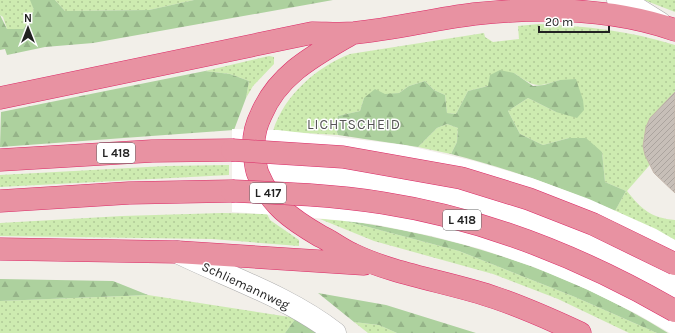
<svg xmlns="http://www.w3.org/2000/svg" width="675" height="333" font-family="Karla,sans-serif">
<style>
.grass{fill:url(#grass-dots)}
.forest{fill:url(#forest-firs)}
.pier{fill:#fff}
.building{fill:url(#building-hatch);stroke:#c4b6ab}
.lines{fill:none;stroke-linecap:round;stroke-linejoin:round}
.minor-casing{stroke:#a9a9a9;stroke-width:23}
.highway-casing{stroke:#dc2a67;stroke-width:23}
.minor{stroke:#fff;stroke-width:22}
.highway{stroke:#e892a2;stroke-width:22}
.highway-bridge-casing{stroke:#dc2a67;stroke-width:23;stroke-linecap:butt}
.highway-bridge{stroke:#e892a2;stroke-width:22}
.labels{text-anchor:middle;stroke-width:3;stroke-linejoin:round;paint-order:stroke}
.shield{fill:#fff;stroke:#646464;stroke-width:1}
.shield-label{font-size:12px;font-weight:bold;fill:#222}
.street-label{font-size:13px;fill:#222;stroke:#fff}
.neighbourhood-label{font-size:14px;letter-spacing:1px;fill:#555;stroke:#fff}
</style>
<defs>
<pattern id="grass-dots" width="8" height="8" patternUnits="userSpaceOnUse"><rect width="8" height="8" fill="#cdebb0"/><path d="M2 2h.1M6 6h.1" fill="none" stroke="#b0c997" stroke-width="1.8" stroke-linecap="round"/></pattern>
<pattern id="forest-firs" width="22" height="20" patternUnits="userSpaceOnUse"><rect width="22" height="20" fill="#add19e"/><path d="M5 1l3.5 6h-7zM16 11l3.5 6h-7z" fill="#95b388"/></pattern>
<pattern id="building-hatch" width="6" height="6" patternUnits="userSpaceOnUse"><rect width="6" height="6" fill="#c7bfb8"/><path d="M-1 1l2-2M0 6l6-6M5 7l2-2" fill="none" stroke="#aba49e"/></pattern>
</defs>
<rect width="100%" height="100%" fill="#f2efe9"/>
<path class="grass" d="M0,0H31L34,10L28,23L23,29H7L3,17L0,15Z
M55,0H194L149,10L65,11Z
M644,0H675V12Z
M539,24C586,26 630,31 675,45V111L662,151L627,191C641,209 651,218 675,220V240L615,211L626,191L605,182L602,152L569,138L543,145L520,134L508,111L528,98L556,112L560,80C535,88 535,87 514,73L488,86L468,91L456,114L447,113L445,95L434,90L425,81L409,86L399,93L364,98L360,111L338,116L335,126L338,135L273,131C284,95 317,67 350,54L484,33L485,37L493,42L519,39L518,26Z
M269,56L274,57V64L253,86L246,98L249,81L230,74L205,71Z
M447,124L458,128L457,142L451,154L418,147L437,128Z
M229,165V175L0,187V175L166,166Z
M222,213L267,214L270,220L299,240V246L212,239L0,236V223L122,216Z
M320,219L342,220L459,251L575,297L657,333H629L558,299L493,274L374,241Z
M148,295L296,318L285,333H0V301Z
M354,322L379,325L397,333H368Z"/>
<path class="forest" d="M30,0H55L65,11L149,10L194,0H333L93,43L45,47L7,55L5,49L0,50V15L7,29H23L28,23L34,10Z
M500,70L514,73L533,86L544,85L560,80L576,79L583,100L584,110L577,118L556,112L528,98L508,111L520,134L543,145L569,138H586L602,152L605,182L626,191L615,211C559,187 510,169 451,154L457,142L458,128L447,124L437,128L418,147L338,135L335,126L338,116L360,111L364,98L375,89L385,94L399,93L409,86L425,81L434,90L445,95L447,113L456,114L468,91L488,86L490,75Z
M205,71L230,74L249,81L246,98L234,130L0,147L1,112Z
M342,220C457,236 569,271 668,333H657L575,297L459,251Z
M0,279L113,281L148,295L0,301Z
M318,293L386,305L476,333H397L379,325L354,322Z
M296,318L316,333H285Z"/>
<path class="pier" d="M232,129L278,130L405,145L474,161L532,178L589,199L656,229L675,240V333H670L637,314L586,289L534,267L481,249L432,236L373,224L306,217L232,212Z"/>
<path class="building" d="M675,92V193L654,173L645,155L643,146L646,127L650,118Z"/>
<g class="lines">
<defs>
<path id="minor" d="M618,0L631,5L660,23
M177,252C230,278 287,296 335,333"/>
<path id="highway" d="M351,34C315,55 278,74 261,115C256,125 253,138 254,150C255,157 255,167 258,174C271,205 291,219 320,236C331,241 341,249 352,254C395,275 450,282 496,298C525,308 552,320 580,333
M0,98L312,33C326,33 340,34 354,33C394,29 434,19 474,14C539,7 612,8 675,30
M0,160L152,151L232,150
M0,201L129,193L232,191
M0,249L177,252L364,264"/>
</defs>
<use href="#minor" class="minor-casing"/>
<use href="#highway" class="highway-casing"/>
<use href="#minor" class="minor"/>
<use href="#highway" class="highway"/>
<defs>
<path id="highway-bridge" d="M232,150L343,157L461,178L529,199L593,224L675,264
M232,191C282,193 333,195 383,203C486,219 585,259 675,311"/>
</defs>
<use href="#highway-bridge" class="highway-bridge-casing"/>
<use href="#highway-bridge" class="highway-bridge"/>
</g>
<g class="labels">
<g class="shield">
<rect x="97" y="143" width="38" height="20" rx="3"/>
<rect x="250" y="183" width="36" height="20" rx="3"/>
<rect x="443" y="210" width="38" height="20" rx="3"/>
</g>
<g class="shield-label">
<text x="116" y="157">L 418</text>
<text x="268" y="197">L 417</text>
<text x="462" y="224">L 418</text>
</g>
<g class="street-label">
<text transform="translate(246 285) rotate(25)" y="5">Schliemannweg</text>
</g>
<g class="neighbourhood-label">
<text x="354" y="129">LICHTSCHEID</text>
</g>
</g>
<g transform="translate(28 28)" stroke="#ffffff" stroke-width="3" paint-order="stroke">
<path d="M0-3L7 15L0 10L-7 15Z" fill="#222222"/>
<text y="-6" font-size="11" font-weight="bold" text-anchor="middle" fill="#222222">N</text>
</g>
<path d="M539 26v6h70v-6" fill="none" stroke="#222222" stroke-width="2"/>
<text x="545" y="26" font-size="12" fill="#222222" stroke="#ffffff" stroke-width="3" paint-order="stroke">20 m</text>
</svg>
